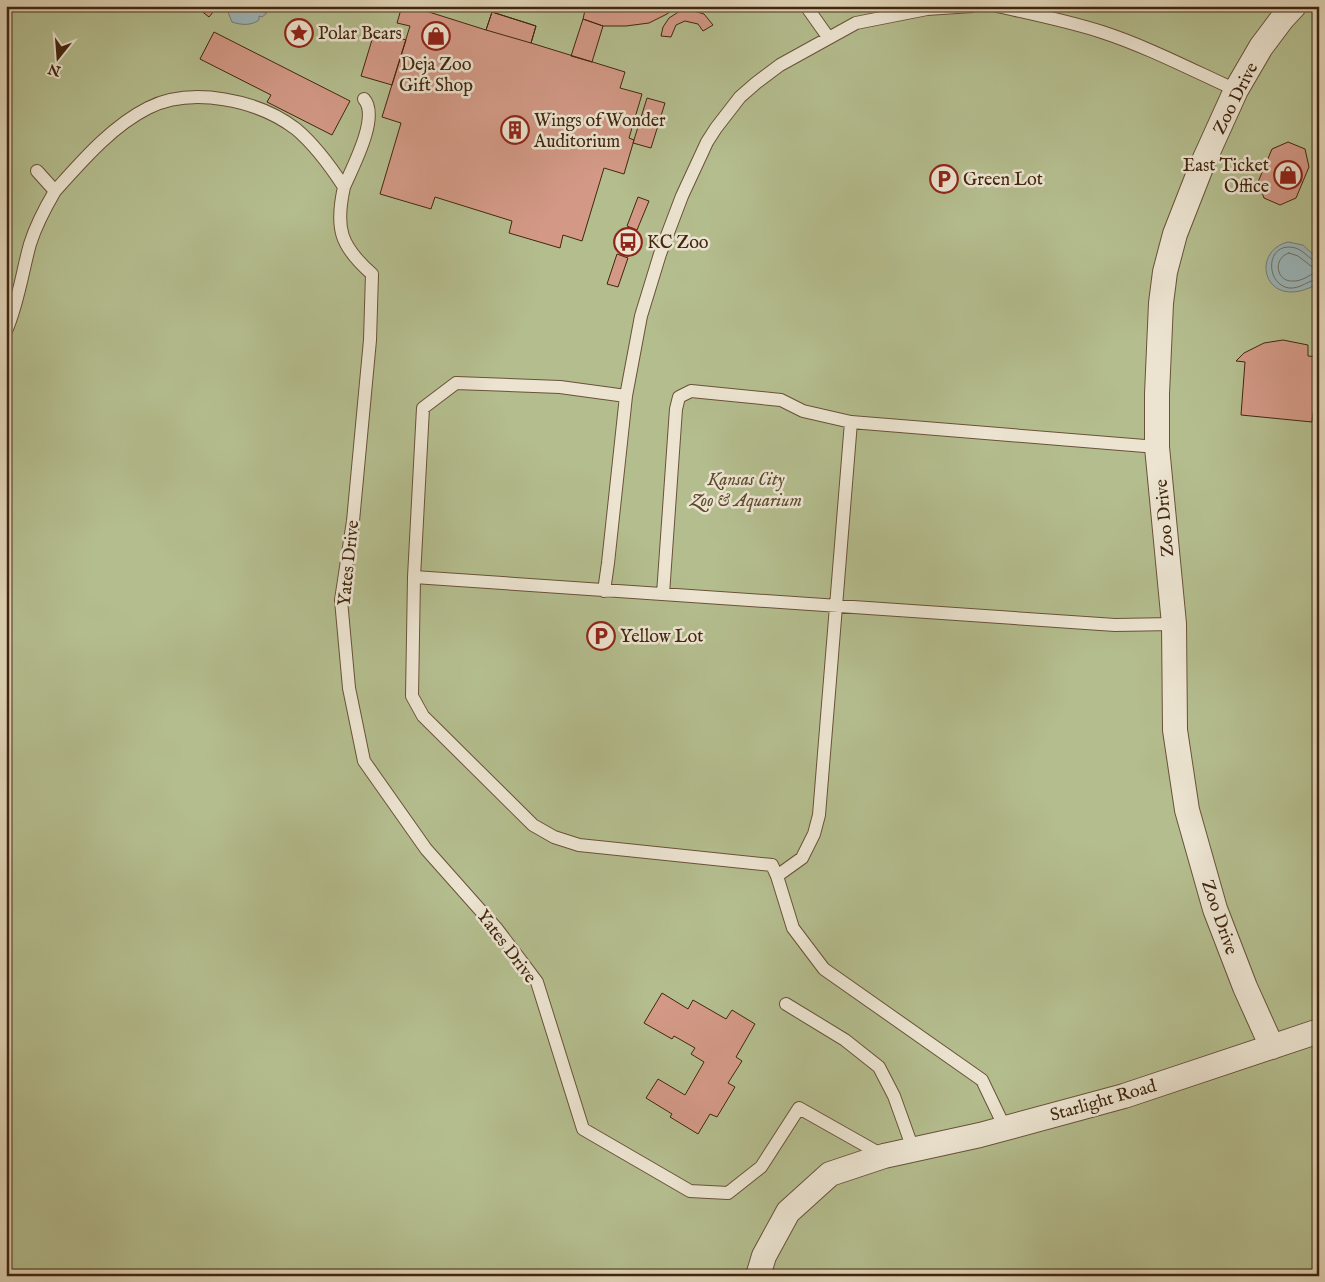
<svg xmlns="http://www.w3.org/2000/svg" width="1325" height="1282" font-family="'IM FELL English',serif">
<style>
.green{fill:#b4bd8e;stroke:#7a724e}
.water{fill:#9ab6ba;stroke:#767c75}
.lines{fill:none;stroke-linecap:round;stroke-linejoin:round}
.shore{stroke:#6e6e64;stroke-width:1}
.building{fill:#d39986;stroke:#41260e}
.service-casing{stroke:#695238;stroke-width:14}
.minor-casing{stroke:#695238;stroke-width:26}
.service{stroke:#ece4d1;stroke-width:12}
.minor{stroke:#ece4d1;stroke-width:24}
.labels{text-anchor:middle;stroke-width:5;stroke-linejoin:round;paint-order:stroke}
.poi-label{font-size:18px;fill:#41260e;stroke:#ece4d1;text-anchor:start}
.street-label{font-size:18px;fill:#41260e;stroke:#ece4d1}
.park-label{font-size:18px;font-style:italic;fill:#5e4c2e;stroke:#ece4d1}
</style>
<rect width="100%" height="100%" fill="#e1d5b8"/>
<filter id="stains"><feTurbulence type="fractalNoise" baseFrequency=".004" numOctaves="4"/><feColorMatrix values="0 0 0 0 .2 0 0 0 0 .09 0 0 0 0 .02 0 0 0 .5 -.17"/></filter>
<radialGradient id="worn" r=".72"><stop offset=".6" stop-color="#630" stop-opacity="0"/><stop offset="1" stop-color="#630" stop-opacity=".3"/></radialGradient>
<path class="green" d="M6,6H1319V1276H6Z"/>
<path class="water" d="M224,6H266L263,12L267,13L262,17L259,16V20C251,26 241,25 232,22L228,12L222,9Z
M1288,242L1303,245L1319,260V283C1265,315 1248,252 1288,242Z"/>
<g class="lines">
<path class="shore" d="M1289,253L1298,256L1315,269L1316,272C1308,276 1302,281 1294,281C1276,283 1272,258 1289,253Z
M1319,262C1308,261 1303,246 1288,247C1265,248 1267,285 1289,288C1301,289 1308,280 1319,279"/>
</g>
<path class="building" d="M195,6H218L209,17Z
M402,6H410L486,30L492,12L536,26L531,43L625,72L620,88L642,94L629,138L634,140L624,174L604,168L582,241L563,235L560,248L509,233L512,221L435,197L431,209L380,194L401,123L382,117L410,26L397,23Z
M586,6H677L667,14L649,23L626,26H603L583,19Z
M690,10L704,14L713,25L703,31L698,24L685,21L676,25L671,37L661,36L663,27L669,18L680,11Z
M492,12L536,26L531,43L486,30Z
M583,19L603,26L592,62L571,56Z
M375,30L406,40L392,85L361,76Z
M214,32L350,101L332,135L267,102L271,95L200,59Z
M647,98L665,103L651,148L633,143Z
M1288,142L1305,149L1309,167L1296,198L1280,205L1264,198L1258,182L1272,149Z
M638,197L649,201L637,230L627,226Z
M617,254L628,258L618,287L607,284Z
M1283,340L1308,345V356L1319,357V412H1313L1312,422L1241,415L1245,362L1236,361L1244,353L1264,343Z
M662,993L688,1009L693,1000L726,1019L732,1010L755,1024L736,1057L742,1061L728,1083L735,1087L717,1117L710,1114L698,1134L670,1117L672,1114L646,1098L658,1079L685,1095L704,1062L691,1054L695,1048L674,1036L672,1039L644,1023Z"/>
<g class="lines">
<defs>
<path id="service" d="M806,6L828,37
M997,6C1033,14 1068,21 1102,32C1148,47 1192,70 1236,90
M37,171L55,191C82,161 112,126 148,108C192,86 258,100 296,129C315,145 331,167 344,187C335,228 340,246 372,274L370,340L353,521L341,600L349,688L364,761L426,849L497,929L537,982L583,1129L690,1191L728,1193L761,1167L799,1108L884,1156
M344,187C352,168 380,117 364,99
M6,331C18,304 22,273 30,244C36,225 45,208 55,191
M626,396L560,387L456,383L423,408L414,577L1115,625L1174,624
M851,422L1157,447
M414,577L412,696L423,716L533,825L554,837L579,845L772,865L777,876L802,858L814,834L819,815L851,422L803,411L781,400L691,391L679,397L676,409L663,594
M604,591L608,563L626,396L641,316L660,254L682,196L707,142L716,128L740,97L756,83L780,65L856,23L927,9L972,6
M777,876L793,928L824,969L982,1080L1005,1128
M786,1004L845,1040L879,1067L894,1096L913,1149"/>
<path id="minor" d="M1272,1047L1245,987L1215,909L1187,810L1175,730L1174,624L1157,447V394L1161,303L1165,272L1175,234L1202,165L1236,90L1261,47L1282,19L1294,6
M758,1276L764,1256L788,1212L830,1174L884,1156L980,1135L1124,1096L1319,1031"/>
</defs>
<use href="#service" class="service-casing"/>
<use href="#minor" class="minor-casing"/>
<use href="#service" class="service"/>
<use href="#minor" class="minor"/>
</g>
<defs>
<symbol id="sight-ring" viewBox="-11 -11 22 22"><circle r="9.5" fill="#ece4d1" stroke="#8f2418" stroke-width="1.5"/><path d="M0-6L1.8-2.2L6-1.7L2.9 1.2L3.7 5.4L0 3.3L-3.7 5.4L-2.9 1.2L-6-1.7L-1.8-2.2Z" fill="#8f2418"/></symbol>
<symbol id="shop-ring" viewBox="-11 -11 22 22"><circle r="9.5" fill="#ece4d1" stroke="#8f2418" stroke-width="1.5"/><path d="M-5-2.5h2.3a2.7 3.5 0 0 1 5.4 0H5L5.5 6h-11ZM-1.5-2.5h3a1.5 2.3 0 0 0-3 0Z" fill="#8f2418"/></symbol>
<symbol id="building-ring" viewBox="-11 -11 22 22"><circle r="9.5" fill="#ece4d1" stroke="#8f2418" stroke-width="1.5"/><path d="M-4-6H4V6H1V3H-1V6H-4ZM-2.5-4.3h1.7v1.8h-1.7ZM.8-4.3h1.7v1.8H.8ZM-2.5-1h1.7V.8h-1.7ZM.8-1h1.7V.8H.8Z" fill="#8f2418"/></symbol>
<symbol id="parking-ring" viewBox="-11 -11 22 22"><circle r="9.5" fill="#ece4d1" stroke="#8f2418" stroke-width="1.5"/><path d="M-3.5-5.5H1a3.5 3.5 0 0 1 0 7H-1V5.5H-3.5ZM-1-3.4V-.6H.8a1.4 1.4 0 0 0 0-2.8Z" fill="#8f2418"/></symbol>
<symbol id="bus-ring" viewBox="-11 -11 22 22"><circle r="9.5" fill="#ece4d1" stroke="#8f2418" stroke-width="1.5"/><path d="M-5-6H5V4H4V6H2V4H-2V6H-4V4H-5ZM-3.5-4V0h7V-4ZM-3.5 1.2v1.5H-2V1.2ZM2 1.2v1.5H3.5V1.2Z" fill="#8f2418"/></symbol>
</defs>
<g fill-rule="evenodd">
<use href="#sight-ring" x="283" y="17" width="32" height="32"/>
<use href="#shop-ring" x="420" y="20" width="32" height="32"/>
<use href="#building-ring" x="499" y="114" width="32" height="32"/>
<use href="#shop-ring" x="1272" y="159" width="32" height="32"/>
<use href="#parking-ring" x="928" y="163" width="32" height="32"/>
<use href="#bus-ring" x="612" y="226" width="32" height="32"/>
<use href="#parking-ring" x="585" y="620" width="32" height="32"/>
</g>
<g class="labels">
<g class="poi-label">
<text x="318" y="39">Polar Bears</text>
<text x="436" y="70" text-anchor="middle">Deja Zoo<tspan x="436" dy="21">Gift Shop</tspan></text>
<text x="534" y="126">Wings of Wonder<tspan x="534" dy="21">Auditorium</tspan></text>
<text x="1269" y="171" text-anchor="end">East Ticket<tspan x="1269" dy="21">Office</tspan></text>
<text x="963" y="185">Green Lot</text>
<text x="647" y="248">KC Zoo</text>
<text x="620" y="642">Yellow Lot</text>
</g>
<g class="street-label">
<text transform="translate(1235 98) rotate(-63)" y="6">Zoo Drive</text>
<text transform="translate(1164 518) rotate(-95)" y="6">Zoo Drive</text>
<text transform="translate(348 563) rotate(-84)" y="6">Yates Drive</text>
<text transform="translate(1220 917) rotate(71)" y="6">Zoo Drive</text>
<text transform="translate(507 946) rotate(53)" y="6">Yates Drive</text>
<text transform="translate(1103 1100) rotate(-16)" y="6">Starlight Road</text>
</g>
<g class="park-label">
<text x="746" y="485">Kansas City<tspan x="746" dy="21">Zoo &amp; Aquarium</tspan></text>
</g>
</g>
<rect width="1325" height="1282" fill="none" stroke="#e1d5b8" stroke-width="25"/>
<rect x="8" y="8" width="1310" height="1267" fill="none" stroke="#41260e" stroke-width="2.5"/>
<rect x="12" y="12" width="1300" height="1257" fill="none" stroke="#41260e"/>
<g transform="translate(58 58) rotate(197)" stroke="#ece4d1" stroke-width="4" paint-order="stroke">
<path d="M0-4L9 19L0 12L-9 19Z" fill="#41260e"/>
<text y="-8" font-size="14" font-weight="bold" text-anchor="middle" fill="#41260e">N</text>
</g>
<rect width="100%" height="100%" filter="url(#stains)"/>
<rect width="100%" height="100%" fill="url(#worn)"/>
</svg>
